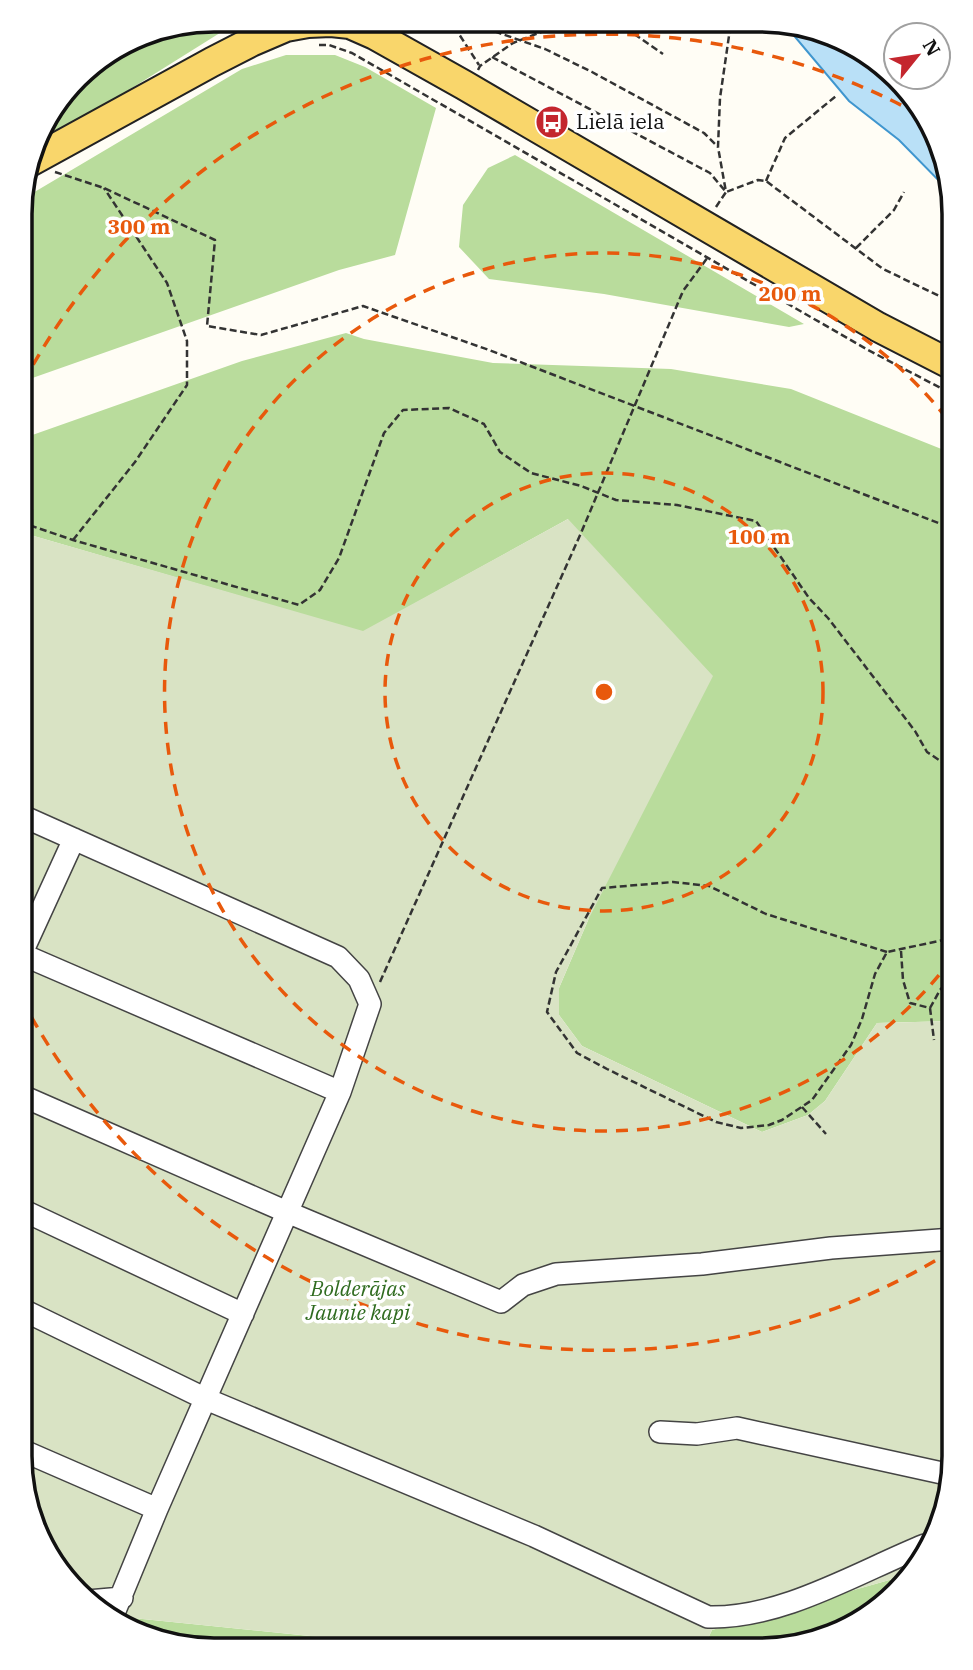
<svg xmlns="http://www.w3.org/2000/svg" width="973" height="1670" font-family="'IBM Plex Serif',serif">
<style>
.forest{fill:#b9dc9c}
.cemetery{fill:#d9e3c4}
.water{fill:#b9e0f7;stroke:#3f96cf;stroke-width:2}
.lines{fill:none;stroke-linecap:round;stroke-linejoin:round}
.minor-casing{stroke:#444;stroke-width:24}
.major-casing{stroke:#222;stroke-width:32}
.path{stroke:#333;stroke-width:2.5;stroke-dasharray:7 3.5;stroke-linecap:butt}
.minor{stroke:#fff;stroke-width:21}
.major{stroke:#f9d66b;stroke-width:28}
.ring{fill:none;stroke:#e8590c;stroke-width:3.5;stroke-dasharray:12 9}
.labels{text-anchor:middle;stroke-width:7;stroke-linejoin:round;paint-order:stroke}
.poi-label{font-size:21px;fill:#111;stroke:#fff;text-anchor:start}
.park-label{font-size:21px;font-style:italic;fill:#2f6b1f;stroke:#fff}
.rim{fill:none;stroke:#111;stroke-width:3.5}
.centre{fill:#e8590c;stroke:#fff;stroke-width:3.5}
.ring-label{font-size:21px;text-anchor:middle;font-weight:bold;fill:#e8590c;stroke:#fff;stroke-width:7;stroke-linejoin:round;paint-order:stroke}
</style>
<rect width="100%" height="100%" fill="#fffdf5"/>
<path class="forest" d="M213,19H235L231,26L76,123L34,147C47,101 94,54 139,34C157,26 193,23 213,19Z
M286,55H335L365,67L436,108L395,255L339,270L21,382V200L242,69Z
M515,155L804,324L789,327L604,294L489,279L459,247L463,205L488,168Z
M346,333L364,339L493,363L671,369L791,389L954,454L953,1021L877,1023L825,1101L808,1115L762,1132L582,1046L559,1015V988L589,918L568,519L363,632L20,532L21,439L242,361Z
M914,1573L833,1636L760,1651H702L712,1630Z
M108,1616H113L447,1650L188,1649Z"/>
<path class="cemetery" d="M568,519L713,676L589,918L559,988V1015L582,1046L762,1132L808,1115L825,1101L877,1023L953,1021V1470L914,1573L712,1630L702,1651L447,1650L113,1616L95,1610L34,1530L19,1456L20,532L363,631Z"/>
<path class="water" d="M776,23H797L878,60L939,140L949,191L899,140L849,101L791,32Z"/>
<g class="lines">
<defs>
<path id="minor" d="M20,815L338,957L359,979L370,1004L340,1092L157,1509L112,1618
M21,954L340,1092
M20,957L74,839
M20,1095L287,1212L501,1302L523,1285L556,1274L702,1264L831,1248L953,1239
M20,1209L243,1314
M19,1308L206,1399L534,1536L708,1617C782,1619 858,1572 925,1545
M660,1432L697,1434L737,1428L951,1475
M19,1449L157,1509
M88,1601L122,1598"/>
<path id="major" d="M28,163L212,62L251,42L286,27L308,23L331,22L350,24L375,35L464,85L878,327L954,366"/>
</defs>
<use href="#minor" class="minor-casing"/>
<use href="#major" class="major-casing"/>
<path class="path" d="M445,21L457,31L479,65
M465,21L545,49L592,72L704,133L718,147
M617,22L663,54
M319,45H329L352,53L868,350L954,395
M492,57L710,173L726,192L758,180L766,181L883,269L954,303
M478,70L480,66L513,43L569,21
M55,172L104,188L215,240L207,326L261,335L363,306L489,350L954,529
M766,181L785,138L836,96
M716,207L726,192L718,147L720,98L731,22
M856,248L894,210L904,192
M20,522L73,540L299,605L320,590L339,558L384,433L403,410L449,408L484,424L500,452L531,473L581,486L616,500L677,505L756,521L809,598L828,618L915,731L927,752L945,764L954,780
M73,540L135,462L187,385V341L167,283L104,188
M901,951L903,980L910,1003L930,1008L940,990L953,975
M887,952L766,914L709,886L673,882L602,888L556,972L547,1012L577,1053L607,1069L716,1122L741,1128L769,1125L782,1120L812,1100L851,1045L862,1019L875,974L887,952L953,938
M380,982L581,533L683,291L708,257
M930,1008L934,1040
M802,1107L826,1134"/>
<use href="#minor" class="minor"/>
<use href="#major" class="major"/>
</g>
<g class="ring">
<circle cx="604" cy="692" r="219"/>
<path d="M952 959A439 439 0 1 1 952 425"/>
<path d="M953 1250A658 658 0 0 1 20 996M23 383A658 658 0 0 1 918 114"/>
</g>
<defs>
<symbol id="bus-disc" viewBox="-11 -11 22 22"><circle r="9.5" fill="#c4262e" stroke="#fff"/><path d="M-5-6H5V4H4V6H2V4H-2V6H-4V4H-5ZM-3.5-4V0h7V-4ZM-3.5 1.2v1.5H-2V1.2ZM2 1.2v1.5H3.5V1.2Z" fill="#fff"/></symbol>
</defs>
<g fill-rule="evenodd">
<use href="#bus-disc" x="533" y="103" width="38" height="38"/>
</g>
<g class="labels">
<g class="poi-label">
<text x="576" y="129">Lielā iela</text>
</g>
<g class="park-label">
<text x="358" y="1296">Bolderājas<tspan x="358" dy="24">Jaunie kapi</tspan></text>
</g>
</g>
<path d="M0 0H973V1670H0ZM214 32H760A182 182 0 0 1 942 214V1456A182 182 0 0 1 760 1638H214A182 182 0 0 1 32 1456V214A182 182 0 0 1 214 32Z" fill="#fff" fill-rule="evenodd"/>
<path class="rim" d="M214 32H760A182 182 0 0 1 942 214V1456A182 182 0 0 1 760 1638H214A182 182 0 0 1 32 1456V214A182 182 0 0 1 214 32Z"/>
<circle cx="604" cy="692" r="10" class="centre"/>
<g class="ring-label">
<text x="139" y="234">300 m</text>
<text x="790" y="301">200 m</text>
<text x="759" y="544">100 m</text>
</g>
<g transform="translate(917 56) rotate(60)"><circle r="33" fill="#ffffff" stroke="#a0a0a0" stroke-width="2"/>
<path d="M0-5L12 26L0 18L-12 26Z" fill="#c4262e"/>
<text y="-10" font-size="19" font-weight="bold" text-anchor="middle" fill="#111111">N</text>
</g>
</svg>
